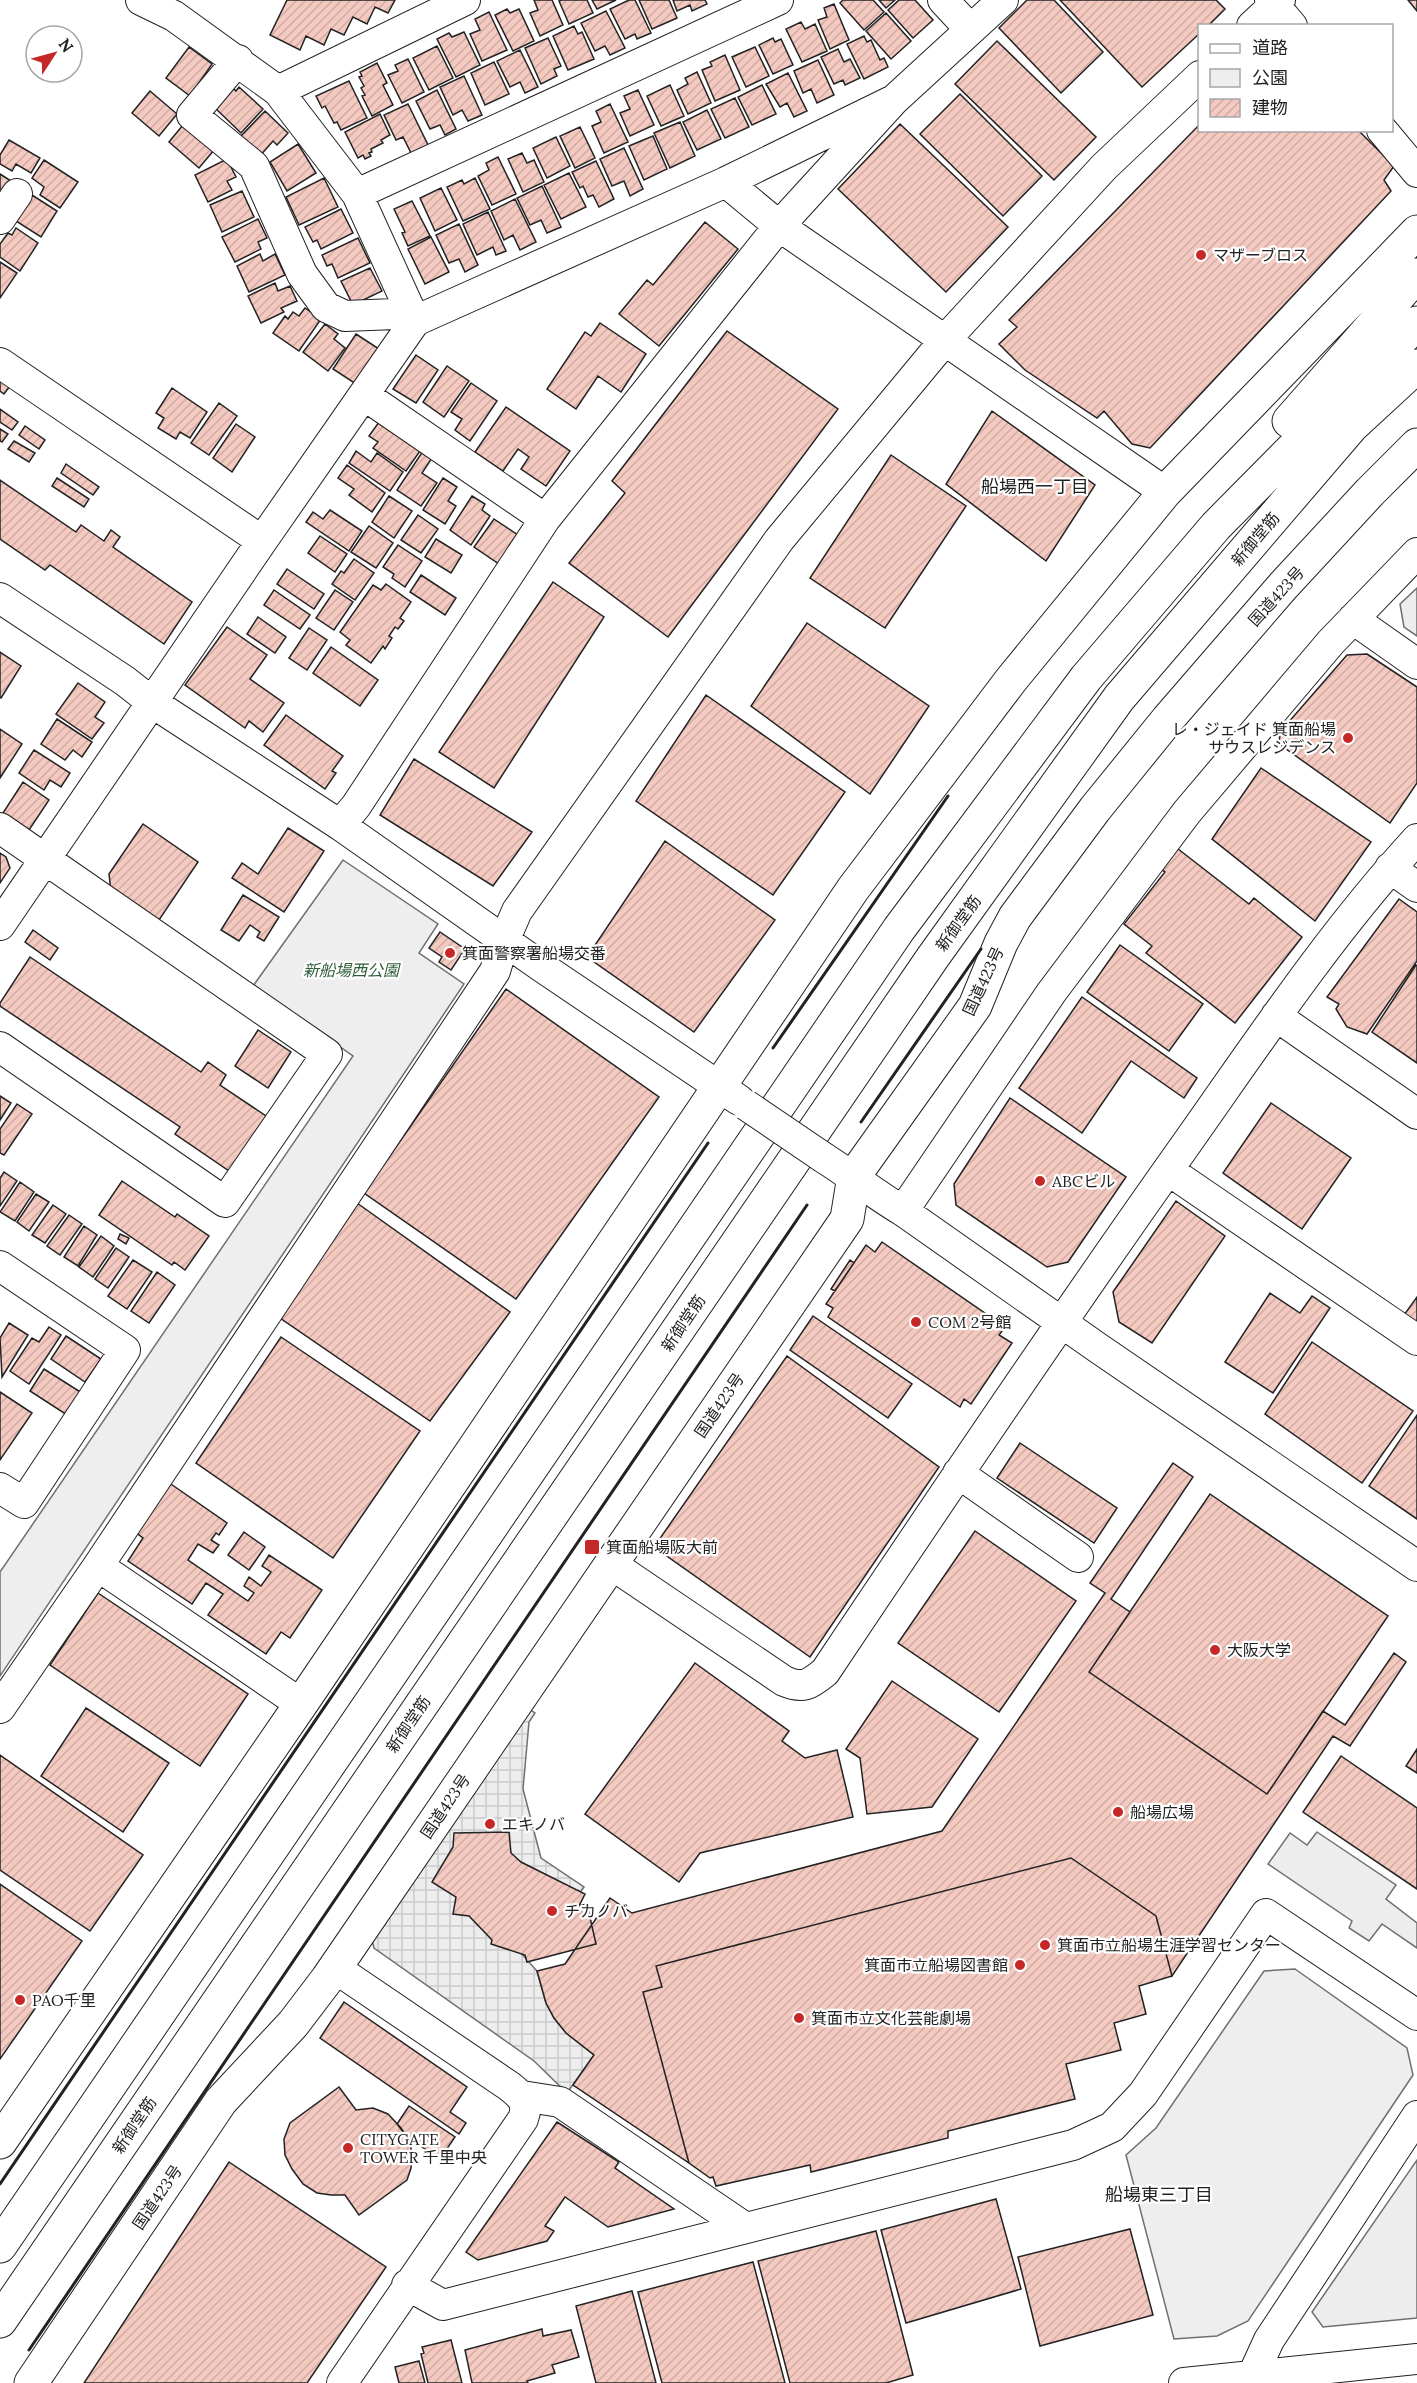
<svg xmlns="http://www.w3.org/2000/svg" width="1417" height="2383" font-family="Lora,'Noto Sans JP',serif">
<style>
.park{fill:#eee;stroke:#6f6f6f;stroke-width:1.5}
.parking{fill:#ededed;stroke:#6f6f6f;stroke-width:1.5}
.plaza{fill:url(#plaza-grid);stroke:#6f6f6f;stroke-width:1.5}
.building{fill:url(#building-hatch);stroke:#222;stroke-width:1.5}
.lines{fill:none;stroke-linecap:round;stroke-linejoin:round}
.minor-casing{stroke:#222;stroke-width:32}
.highway-casing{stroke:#222;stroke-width:35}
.minor{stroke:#fff;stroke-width:30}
.highway{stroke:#fff;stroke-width:33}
.minor-bridge-casing{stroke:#222;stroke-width:32;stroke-linecap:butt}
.minor-bridge{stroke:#fff;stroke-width:30}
.wall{stroke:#222;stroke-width:3}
.poi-dot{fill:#c62828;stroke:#fff;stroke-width:2}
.labels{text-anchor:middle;stroke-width:4.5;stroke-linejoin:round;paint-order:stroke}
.poi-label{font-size:16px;fill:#222;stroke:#fff;text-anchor:start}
.street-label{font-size:16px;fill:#222;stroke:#fff}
.park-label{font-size:16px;font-style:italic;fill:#2f5e38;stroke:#fff}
.neighbourhood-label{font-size:18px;fill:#222;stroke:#fff}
</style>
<defs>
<pattern id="plaza-grid" width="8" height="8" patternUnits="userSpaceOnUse" patternTransform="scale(1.5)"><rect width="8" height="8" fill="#ededed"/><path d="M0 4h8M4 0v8" fill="none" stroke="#cbcbcb"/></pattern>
<pattern id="building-hatch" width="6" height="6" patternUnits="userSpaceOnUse" patternTransform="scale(1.5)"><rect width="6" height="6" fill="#f3c9c0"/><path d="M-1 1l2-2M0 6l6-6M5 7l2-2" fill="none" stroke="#d0aca5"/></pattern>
</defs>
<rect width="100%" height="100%" fill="#fff"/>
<path class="park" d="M343,860L438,924L419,953L464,984L0,1676V1572L353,1056L253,986Z
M1295,1969L1407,2048L1413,2075L1248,2321L1217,2336L1174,2339L1126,2155L1156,2128L1264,1971Z"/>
<path class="parking" d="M1417,588V636L1404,627L1400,604Z
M1317,1832L1396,1885L1386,1899L1417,1923V1948L1382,1924L1369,1941L1349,1928L1352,1921L1268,1864L1290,1833L1307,1845Z
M1417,2160V2318L1323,2327L1312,2312Z"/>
<path class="plaza" d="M526,1707L535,1713L529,1722L523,1789L541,1858L584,1887L543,1947L520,1952L537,1971L546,2003L554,2018L566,2033L594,2055L567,2093L534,2061L374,1948L371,1936Z"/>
<path class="building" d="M287,0H395L388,13L375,7L367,24L353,17L344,35L331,29L324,45L306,36L300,50L270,35Z
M534,0H552L563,25L540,36L530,13L538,10Z
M562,0H587L593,13L569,24L559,1Z
M592,0H616L597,9Z
M629,0H635L651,33L637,39L635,34L625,39L610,9Z
M639,0H669L677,18L652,29Z
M673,0H705L707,4L692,11L690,5L677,11Z
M843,0H873L884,12L864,30L840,3Z
M879,0H895L886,8Z
M899,0H915L933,20L913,38L888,10Z
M1027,0H1054L1103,52L1061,93L999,28Z
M1060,0H1216L1225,9L1208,26H1200V33L1142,87Z
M1408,0H1417V11Z
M834,4L849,40L830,49L818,20L827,17L824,8Z
M507,9L510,13L519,9L534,41L513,51L495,15Z
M606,11L625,48L610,55L605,46L595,51L581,23Z
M489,12L507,50L482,61L470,34L480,30L475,19Z
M886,13L911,41L891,59L866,31Z
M801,22L805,29L815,24L827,51L802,62L786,29Z
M574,26L578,34L582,32L594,59L568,70L553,36Z
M464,32L480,65L456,77L437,39L449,33L452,37Z
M864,36L867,42L871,40L880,60L884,58L888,67L864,79L847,44Z
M548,38L561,66L554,69L557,76L541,84L525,48Z
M773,38L775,42L781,39L793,65L773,74L759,45Z
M997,41L1096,137L1054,180L955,84Z
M437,46L453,78L429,90L413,58Z
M189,47L212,64L190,96L166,78Z
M755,47L769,76L746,87L732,57Z
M838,49L844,62L850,59L860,78L845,85L843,80L834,84L821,57Z
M520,50L538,87L525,93L520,82L510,87L497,61Z
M725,55L740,90L715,101L702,70L712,66L710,62Z
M408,59L424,92L402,103L388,75L398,71L395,65Z
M818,60L834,95L817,103L811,89L803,93L794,71Z
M494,62L509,94L485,105L471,73Z
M377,63L387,83L383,85L393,105L372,116L362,96L365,95L361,88L364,86L359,77L362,76L360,72Z
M697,72L711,103L688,114L677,90L688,84L685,78Z
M788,73L807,111L794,117L787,103L780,107L766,84Z
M464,76L482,115L468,121L462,110L453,115L440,87Z
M349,81L367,118L341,130L337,122L334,123L325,106L322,108L316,96Z
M670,85L684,116L661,126L647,96Z
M762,85L776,114L752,125L738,97Z
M231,86L236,91L239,87L263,109L241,133L213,106Z
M437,90L456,129L445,135L440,125L430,129L416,101Z
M638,90L654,125L630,136L620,113L630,109L624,96Z
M150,91L177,114L159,136L132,113Z
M960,94L1042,176L1003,216L920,134Z
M735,98L749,127L725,138L711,109Z
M408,104L429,147L412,155L403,137L396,140L384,115Z
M610,104L628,142L604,153L592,126L601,122L596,111Z
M707,110L721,139L697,150L683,122Z
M265,111L288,133L277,145L273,141L260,156L240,137Z
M380,114L390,135L381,140L383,143L371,149L372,152L369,153L371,156L365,159L363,155L358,158L345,132Z
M680,122L695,156L670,168L654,133Z
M900,124L1008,227L946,292L838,189Z
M1200,124V130H1358L1394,166L1384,180L1391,191L1150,448L1132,444L1104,411L1097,418L1025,370L999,344L1017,327L1009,320Z
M183,125L214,150L199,168L169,142Z
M580,127L595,158L575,168L560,136Z
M653,136L667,169L644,180L629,146Z
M556,137L570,166L547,178L533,148Z
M9,140L40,158L31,173L16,164L12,171L0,164V155Z
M298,144L316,173L287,191L270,162Z
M624,148L643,189L630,196L624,181L612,186L600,159Z
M522,153L527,163L534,160L544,182L523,192L508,159Z
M498,157L516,194L492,205L478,176L489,170L486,163Z
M227,159L236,177L227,181L232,190L208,202L195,175Z
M44,160L78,182L60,208L40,195L44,187L32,178Z
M596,161L614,199L599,207L593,195L588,197L583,186L580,188L572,172Z
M569,173L586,207L561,219L544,185Z
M0,174L11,181L0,197Z
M324,178L338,207L299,225L286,197Z
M475,178L490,209L463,221L447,187L462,180L464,184Z
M542,186L561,227L547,233L541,220L530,225L517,198Z
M441,188L457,220L435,231L420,198Z
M242,191L254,217L222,232L210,205Z
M32,195L57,211L41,237L16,221Z
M515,199L536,242L520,250L513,235L504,240L491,211Z
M412,201L430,236L408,246L402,233L405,232L394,209Z
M341,209L353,233L321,249L317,240L313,242L305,227Z
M488,212L506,251L496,255L493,247L477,255L463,224Z
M258,219L267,238L258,242L261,249L235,262L222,237Z
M705,222L738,249L659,346L619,314L647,280L653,285Z
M459,224L478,265L465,272L459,259L449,263L436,235Z
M16,228L38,243L20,271L0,257V244L8,233L12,235Z
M431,237L449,272L425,284L408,249Z
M358,238L370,263L338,278L332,264L327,266L322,255Z
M260,254L263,261L275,254L285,275L249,292L237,266Z
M0,262L17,273L0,298Z
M370,268L382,291L353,305L341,281Z
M275,283L278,291L290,286L297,301L281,308L284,312L261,323L248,296Z
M305,308L321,319L299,351L273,333L285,316L288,319L293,312L299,316Z
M600,323L646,354L621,392L598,376L576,409L547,389L585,332L591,336Z
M325,324L338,334L334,339L345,348L328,371L303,352Z
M727,331L838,409L668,637L569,563L625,493L612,481Z
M356,334L379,349L356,384L333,369Z
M416,355L438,370L416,403L393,389Z
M447,366L469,381L444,417L423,402Z
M0,379L10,386L4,394L0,391Z
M471,383L497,401L470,441L455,430L462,419L451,412Z
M172,388L207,412L190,438L180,432L176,439L158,428L164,418L156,413Z
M219,403L237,416L209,455L191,443Z
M506,407L570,451L546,486L521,469L529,457L518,449L503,471L475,452Z
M0,409L18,422L12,430L0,422Z
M992,411L1095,485L1046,561L946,484Z
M379,422L420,451L406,471L373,448L378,442L369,436Z
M236,424L255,437L232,472L213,458Z
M25,426L45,440L39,449L19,435Z
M0,429L8,434L2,442L0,441Z
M14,441L35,453L29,462L8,449Z
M356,451L371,462L377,453L403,472L390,491L349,463Z
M423,451L432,458L422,473L437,483L421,506L397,490Z
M891,455L966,506L885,628L810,578Z
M66,464L99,487L93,495L61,473Z
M347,465L385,493L372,512L349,495L354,489L338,478Z
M57,478L89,499L84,507L52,486Z
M443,478L457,487L448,501L456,506L445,524L423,510Z
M0,480L76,532L81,525L104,541L111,530L120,537L113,547L192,602L164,644L50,565L45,570L0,539Z
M389,496L412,511L394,538L372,522Z
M472,496L485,504L482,510L490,516L471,545L450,530Z
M330,510L362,531L349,551L306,522L313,512L323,519Z
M418,515L438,529L421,553L401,540Z
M494,519L518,535L499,564L474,547Z
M369,526L393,543L376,568L351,552Z
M320,536L347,554L335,572L308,553Z
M436,539L462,555L451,573L425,557Z
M398,545L422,561L405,587L392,578L394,574L383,567Z
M354,559L374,573L355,600L332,584L341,571L344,573Z
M287,569L324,594L314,609L277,584Z
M421,575L456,598L445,615L410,592Z
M553,582L604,617L494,788L439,752Z
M386,584L411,602L400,618L404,621L398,629L395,627L389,636L392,638L385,649L383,646L371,663L346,645L350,640L340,632L373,585L381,590Z
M274,590L310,615L300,629L264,605Z
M335,590L353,602L334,630L316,618Z
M258,617L286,637L275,653L247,634Z
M807,623L929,706L870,794L751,706Z
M227,627L267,655L250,679L284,703L263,732L249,721L245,728L185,685Z
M309,628L327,640L307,670L289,658Z
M331,647L378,680L360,706L313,673Z
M0,652L21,666L1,698L0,697Z
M1367,654L1417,687V783L1390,823L1279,744L1280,732L1347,655Z
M78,683L105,702L95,717L104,723L92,739L56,714Z
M706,695L845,792L773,895L636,801Z
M286,715L343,756L332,771L336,773L325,789L264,745Z
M57,719L92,742L82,757L73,750L65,760L41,744Z
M0,729L22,744L0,778Z
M34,750L70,773L61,787L50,780L44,790L19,773Z
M414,759L532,832L493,886L380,815Z
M1261,768L1371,842L1315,921L1212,839Z
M23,782L49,800L29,830L3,813Z
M143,824L198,862L157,923L111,892L109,874Z
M288,828L324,851L284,912L232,878L242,863L258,874Z
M665,841L775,920L694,1032L587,957Z
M1173,845L1249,904L1254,898L1302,937L1235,1023L1146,953L1152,946L1124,924L1165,872L1156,866Z
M0,853L6,857L10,868L0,883Z
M243,895L279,917L264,941L257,937L260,932L250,925L239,941L221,930Z
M1399,899L1417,912V961L1367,1034L1347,1027L1336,1009L1339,1004L1327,997Z
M33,930L58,948L50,960L25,942Z
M440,932L465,949L451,970L439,962L442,957L429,948Z
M1120,945L1203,1004L1169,1051L1087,992Z
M30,957L201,1072L208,1062L226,1075L220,1085L269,1118L232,1173L175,1134L180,1127L0,1006V1003Z
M1416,965L1417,966V1063L1372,1032Z
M506,989L659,1097L516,1299L364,1193Z
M1082,997L1197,1078L1184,1098L1131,1061L1082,1133L1019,1088Z
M258,1030L291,1052L268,1088L235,1066Z
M0,1096L11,1103L0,1120Z
M1010,1098L1126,1177L1068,1262L1047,1267L956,1205L954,1184Z
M1271,1103L1351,1158L1302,1229L1223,1173Z
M17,1104L32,1114L4,1155L0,1153V1129Z
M4,1172L17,1181L0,1206V1178Z
M122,1181L175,1217L177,1214L209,1236L185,1270L174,1262L172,1265L99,1215Z
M20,1182L34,1192L15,1221L0,1212Z
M36,1194L49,1202L29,1231L17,1222Z
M1176,1201L1225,1236L1152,1343L1119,1322L1113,1292Z
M357,1203L510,1312L430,1421L280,1318Z
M53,1205L66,1214L45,1243L32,1235Z
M69,1215L82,1224L60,1255L47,1246Z
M84,1226L97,1235L78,1266L64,1257Z
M120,1234L129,1238L126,1244L118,1239Z
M101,1236L114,1246L93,1277L79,1267Z
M882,1242L1005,1327L999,1335L1012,1343L971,1404L964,1399L960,1407L828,1317L833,1308L826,1304L866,1245L875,1252Z
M116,1248L129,1257L108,1288L95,1279Z
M133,1260L152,1272L127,1309L108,1296Z
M850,1260L854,1263L835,1291L831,1289Z
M157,1272L175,1285L149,1323L131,1311Z
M1270,1293L1300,1313L1312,1296L1330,1308L1273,1393L1225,1362Z
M1417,1297V1323L1404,1315Z
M813,1316L912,1384L888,1418L790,1350Z
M9,1323L28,1335L2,1377L0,1338Z
M49,1327L61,1335L29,1384L10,1371L32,1338L39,1342Z
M66,1336L101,1359L85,1382L51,1359Z
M281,1337L420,1431L333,1558L196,1463Z
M1312,1342L1413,1411L1362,1483L1265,1414Z
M787,1356L939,1467L810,1657L654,1547Z
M44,1369L82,1393L67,1415L30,1391Z
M0,1392L32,1413L0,1460Z
M1417,1415V1519L1369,1486Z
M1020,1443L1117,1508L1094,1543L997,1478Z
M1173,1463L1193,1477L1111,1599L1130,1612L1089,1672L1267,1794L1323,1711L1345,1725L1394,1653L1406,1662L1350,1746L1333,1736L1172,1976L1156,1916L1071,1858L656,1966L662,1987L643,1992L689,2163L573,2085L594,2055L566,2033L554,2018L546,2003L537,1971L565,1964L610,1898L632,1913L942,1831L1105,1593L1090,1583Z
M168,1482L227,1523L219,1535L216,1533L211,1540L219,1545L213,1553L198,1544L188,1560L248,1601L254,1593L244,1586L249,1577L261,1586L271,1572L262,1566L269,1555L322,1590L290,1638L281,1632L266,1654L208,1615L223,1594L206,1583L192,1604L128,1561L143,1538L135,1532Z
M1210,1494L1388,1616L1267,1794L1089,1672Z
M975,1531L1076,1601L999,1712L898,1643Z
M244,1532L265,1547L249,1570L228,1555Z
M98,1593L248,1694L200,1766L50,1665Z
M695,1663L789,1731L782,1741L805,1758L837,1750L853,1817L700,1853L679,1882L585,1814Z
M892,1681L978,1739L932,1807L867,1814L860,1758L846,1749Z
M86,1708L169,1763L123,1832L41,1776Z
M1417,1749V1773L1406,1766Z
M0,1755L143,1855L90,1931L0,1870Z
M1341,1756L1417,1808V1889L1303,1812Z
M509,1832L511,1853L521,1862L585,1894L579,1906L587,1904L596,1944L527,1962L525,1955L491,1944L492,1940L469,1916L453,1914L456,1897L432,1882L453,1847L454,1833Z
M1071,1858L1156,1916L1172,1976L1139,1986L1146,2014L1114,2023L1121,2050L1066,2064L1075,2099L948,2131V2138L811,2172L810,2165L716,2186L713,2177L710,2178L689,2163L643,1992L662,1987L656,1966Z
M0,1884L82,1941L0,2059Z
M344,2002L467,2087L450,2112L466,2123L459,2134L320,2038Z
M339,2087L356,2110L373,2108L388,2114L401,2128L410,2141L412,2156L411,2168L407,2180L359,2215L345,2195H331L317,2193L303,2184L292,2169L285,2155L284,2139L290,2123Z
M409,2106L455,2137L440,2159L407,2137L397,2124Z
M557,2122L619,2162L615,2168L674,2209L608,2227L565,2197L545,2226L554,2231L547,2241L478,2260L466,2252Z
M229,2162L386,2267L307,2383H84Z
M996,2199L1021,2289L906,2323L881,2230Z
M1130,2229L1153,2315L1040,2346L1018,2257Z
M876,2231L913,2375L886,2383H790L758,2261Z
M753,2262L785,2383H662L638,2292Z
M632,2291L656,2383H596L576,2306Z
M542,2329L543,2336L571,2330L579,2357L552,2365L555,2373L527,2381L528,2383H472L465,2350Z
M451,2340L462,2383H428L421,2354L424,2353L422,2347Z
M419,2361L425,2383H399L395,2367Z"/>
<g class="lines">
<defs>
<path id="minor" d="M141,0L174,16L278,91L357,194L415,321
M943,0L970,29
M1270,0L1292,26
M1252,26L1280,0
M238,60L192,115L254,166L302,274L326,307L345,316L395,314L415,321
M278,91L465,0
M1382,130L1417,172
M726,182L779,226L1165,492
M357,194L778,0
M0,219L17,194
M0,363L262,541
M364,395L545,519
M0,598L125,681L153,703L340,825L542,967L739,1100
M1353,619L1417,664
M340,825L356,806L545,519L779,226L894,100L1003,0
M0,828L327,1054L225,1202L0,1047
M1390,868L1417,887
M0,925L262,541L415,321L726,182L894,100
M1276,1016L1417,1114
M824,1158C851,1175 876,1195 903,1211L1098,1348L1417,1566
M1168,1170L1417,1340
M903,1211L1051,993L1187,812L1331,642L1417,553
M0,1266L125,1350L24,1503L0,1488
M958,1473L1078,1557
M611,1564L784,1681C803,1689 809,1685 825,1672C942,1497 1060,1322 1182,1150C1257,1044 1329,935 1417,839
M98,1566L301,1704
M0,1708L98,1566L495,971L504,941L517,911L779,540L945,340L1104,167L1200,76
M335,1968L509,2086C522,2096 529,2103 523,2119L342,2383
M522,2096L560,2102L744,2227
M407,2285L443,2305L1073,2145L1112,2127L1143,2094L1266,1914L1417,2015
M1253,2375L1269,2340L1417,2116
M1184,2383L1417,2359"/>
<path id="highway" d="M1289,421L1417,275
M0,2142L301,1704L853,889L1011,680L1165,492L1417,232
M0,2246L899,929L1086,678L1216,526L1417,323
M0,2321L933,957L1119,698L1351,427L1417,366
M31,2383L221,2101L293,2024L328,1978L847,1219L854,1176L975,1006L1001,943L1015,917L1095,809L1168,719L1283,586L1370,492L1417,445"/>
</defs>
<use href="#minor" class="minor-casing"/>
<use href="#highway" class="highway-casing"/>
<use href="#minor" class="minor"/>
<use href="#highway" class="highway"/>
<defs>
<path id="minor-bridge" d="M746,1105L824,1158"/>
</defs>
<use href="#minor-bridge" class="minor-bridge-casing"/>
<use href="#minor-bridge" class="minor-bridge"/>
<path class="wall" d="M773,1048L948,796
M861,1122L981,949
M0,2184L708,1143
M29,2350L807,1205"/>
</g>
<g class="poi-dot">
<circle cx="1201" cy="255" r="6"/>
<circle cx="1348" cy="738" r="6"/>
<circle cx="450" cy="953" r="6"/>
<circle cx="1040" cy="1181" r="6"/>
<circle cx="916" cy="1322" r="6"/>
<rect x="584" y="1539" width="16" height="16" rx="3"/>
<circle cx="1215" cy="1650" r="6"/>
<circle cx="1118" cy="1812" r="6"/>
<circle cx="490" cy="1824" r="6"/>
<circle cx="552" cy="1911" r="6"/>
<circle cx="1045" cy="1945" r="6"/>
<circle cx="1020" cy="1965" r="6"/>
<circle cx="20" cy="2000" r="6"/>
<circle cx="799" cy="2018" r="6"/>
<circle cx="348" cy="2148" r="6"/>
</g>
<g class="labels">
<g class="poi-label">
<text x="1213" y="261">マザーブロス</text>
<text x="1336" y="735" text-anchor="end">レ・ジェイド 箕面船場<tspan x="1336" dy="18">サウスレジデンス</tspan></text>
<text x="462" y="959">箕面警察署船場交番</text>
<text x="1052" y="1187">ABCビル</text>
<text x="928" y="1328">COM 2号館</text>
<text x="606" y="1553">箕面船場阪大前</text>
<text x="1227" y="1656">大阪大学</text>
<text x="1130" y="1818">船場広場</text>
<text x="502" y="1830">エキノバ</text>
<text x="564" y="1917">チカノバ</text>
<text x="1057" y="1951">箕面市立船場生涯学習センター</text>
<text x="1008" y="1971" text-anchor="end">箕面市立船場図書館</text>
<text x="32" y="2006">PAO千里</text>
<text x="811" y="2024">箕面市立文化芸能劇場</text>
<text x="360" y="2145">CITYGATE<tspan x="360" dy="18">TOWER 千里中央</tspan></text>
</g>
<g class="street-label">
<text transform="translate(1255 539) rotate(-50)" y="6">新御堂筋</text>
<text transform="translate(1276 596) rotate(-48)" y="6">国道423号</text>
<text transform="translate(958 923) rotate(-54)" y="6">新御堂筋</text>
<text transform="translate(983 981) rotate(-65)" y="6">国道423号</text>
<text transform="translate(683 1323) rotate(-56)" y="6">新御堂筋</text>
<text transform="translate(719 1405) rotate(-56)" y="6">国道423号</text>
<text transform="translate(408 1724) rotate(-56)" y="6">新御堂筋</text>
<text transform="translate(445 1806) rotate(-56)" y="6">国道423号</text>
<text transform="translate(134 2125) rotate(-56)" y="6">新御堂筋</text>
<text transform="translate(157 2197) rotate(-56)" y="6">国道423号</text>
</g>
<g class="park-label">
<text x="351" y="976">新船場西公園</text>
</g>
<g class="neighbourhood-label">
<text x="1035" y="493">船場西一丁目</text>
<text x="1159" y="2201">船場東三丁目</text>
</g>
</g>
<rect x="1198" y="24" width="195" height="108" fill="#ffffff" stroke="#a7a7a7" stroke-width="1.5"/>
<rect x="1210" y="44" width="30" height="9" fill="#ffffff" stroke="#a7a7a7" stroke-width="1.5"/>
<text x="1252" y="54" font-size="18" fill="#222222">道路</text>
<rect x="1210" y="69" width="30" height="18" fill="#eeeeee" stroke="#a7a7a7" stroke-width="1.5"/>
<text x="1252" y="84" font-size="18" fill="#222222">公園</text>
<rect x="1210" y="99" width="30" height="18" fill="url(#building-hatch)" stroke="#a7a7a7" stroke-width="1.5"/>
<text x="1252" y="114" font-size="18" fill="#222222">建物</text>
<g transform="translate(54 54) rotate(54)"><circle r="28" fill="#ffffff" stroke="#a7a7a7" stroke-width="1.5"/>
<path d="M0-4.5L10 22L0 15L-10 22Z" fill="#c62828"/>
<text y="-9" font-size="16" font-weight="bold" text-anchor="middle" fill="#222222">N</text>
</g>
</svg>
